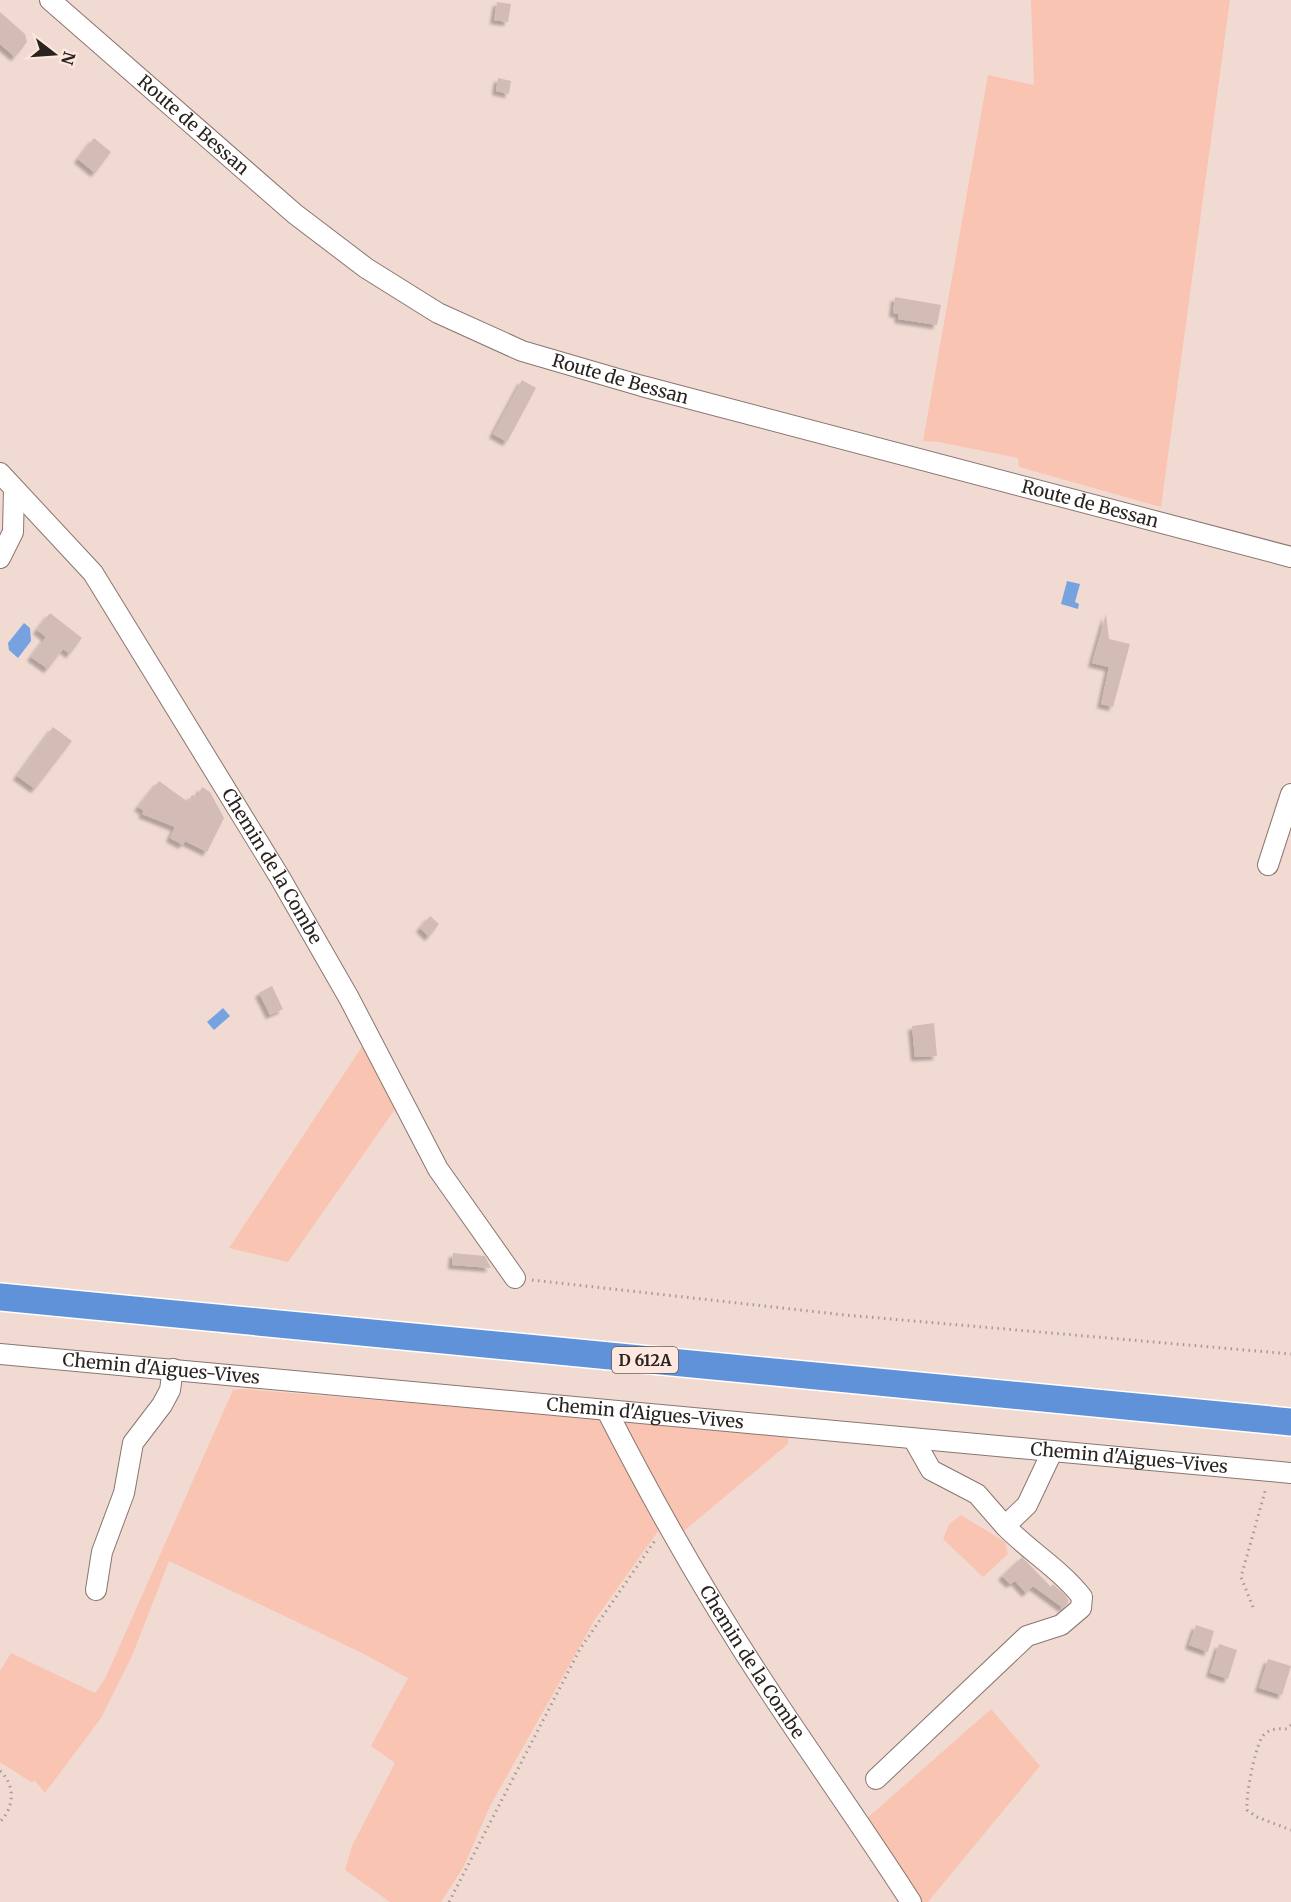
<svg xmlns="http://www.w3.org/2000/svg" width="1291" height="1902" font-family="Merriweather,serif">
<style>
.green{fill:#fac4b2}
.water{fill:#76a2e0}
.building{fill:#d2bcb5;filter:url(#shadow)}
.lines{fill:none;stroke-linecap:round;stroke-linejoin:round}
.minor-casing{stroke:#8a766f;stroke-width:22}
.highway-casing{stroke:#fff;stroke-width:30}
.path{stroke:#aa9892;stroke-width:3;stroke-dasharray:1.5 4.5;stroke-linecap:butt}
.minor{stroke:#fff;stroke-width:20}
.highway{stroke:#6092d9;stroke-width:27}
.labels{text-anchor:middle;stroke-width:5;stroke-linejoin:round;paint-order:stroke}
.shield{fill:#fee7df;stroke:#6a5e59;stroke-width:1.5}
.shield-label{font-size:16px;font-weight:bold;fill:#2b2320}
.street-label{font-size:18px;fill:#2b2320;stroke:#fee7df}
</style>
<defs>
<filter id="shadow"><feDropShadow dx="-4" dy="4" stdDeviation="1.5" flood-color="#0004"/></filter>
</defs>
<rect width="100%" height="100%" fill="#f1dad2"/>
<path class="green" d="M1031,0H1230L1161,507L1019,467L1018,458L939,442L923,441L988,75L1034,85Z
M365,1042L398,1105L288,1262L229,1248Z
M243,1389L602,1419L661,1527L594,1621L490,1806L464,1866L441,1902H390L345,1870L352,1846L395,1763L371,1746L408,1678L364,1654L169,1561L132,1656L101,1718L45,1793L35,1781L31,1782L0,1762V1671L11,1653L95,1693L105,1679L233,1390Z
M632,1419L788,1437V1444L684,1531C667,1505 623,1453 625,1423Z
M961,1515L1005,1542L1008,1554L983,1577L943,1539L949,1524Z
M991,1709L1040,1766L928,1902H917L865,1820Z"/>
<path class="water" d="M1067,581L1080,584L1075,602L1079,604L1078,609L1061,604Z
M24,623L30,628L31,641L18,658L9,650L8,643Z
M223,1008L230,1016L214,1030L207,1022Z"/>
<path class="building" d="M497,2L511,4L508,22L494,20Z
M0,12L25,34L27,42L15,57L0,44Z
M498,78L511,81L509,94L496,91Z
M94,138L111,152L95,173L78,159Z
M895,297L941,305L937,325L898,319L899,314L893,313Z
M522,380L536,388L507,442L493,434Z
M50,613L82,638L70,654L63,649L48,669L31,657L46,637L37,630Z
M1106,614L1109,639L1130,644L1113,707L1101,704L1109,667L1092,663Z
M53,727L72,741L35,789L17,776Z
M159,781L188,802L192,795L197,797L202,787L210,792L224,818L207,852L185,841L183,845L170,838L175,827L142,814L144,811L138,807Z
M430,916L439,924L429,937L420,928Z
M272,986L283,1009L270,1015L259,993Z
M934,1023L937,1056L915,1057L912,1026Z
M453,1253L485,1256L491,1268L452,1265Z
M1022,1557L1051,1587L1053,1584L1065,1595L1069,1601L1067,1604L1063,1608L1033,1586L1026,1593L1015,1581L1010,1584L1002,1576Z
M1196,1625L1214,1631L1208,1652L1189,1645Z
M1219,1644L1237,1650L1228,1679L1210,1673Z
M1268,1659L1291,1666L1282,1695L1259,1688Z"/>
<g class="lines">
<defs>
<g id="minor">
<path id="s1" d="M50,0L295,214L366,268L438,313L522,351L642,386L1291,557"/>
<path id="s2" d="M0,473L93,573L279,876L349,998L438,1169L515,1278"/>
<path d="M0,558L13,532L14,489"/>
<path d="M1268,865L1291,794"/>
<path id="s3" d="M0,1354L1291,1473"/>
<path id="s4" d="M607,1411C657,1509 713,1607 774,1698C819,1766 867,1833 911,1902"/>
<path d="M914,1440L931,1470L977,1494L1005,1526"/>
<path d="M96,1590L102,1552L124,1493L133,1443L162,1405L170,1390L173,1369"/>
<path d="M876,1779L1027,1636L1061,1625L1081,1608L1082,1597C1060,1569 1029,1551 1005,1526L1027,1505L1052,1452"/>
</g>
<path id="highway" d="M0,1297L1291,1422"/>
</defs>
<use href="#minor" class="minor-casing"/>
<use href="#highway" class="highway-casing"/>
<path class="path" d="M532,1280L845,1315L1291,1354
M1253,1607L1241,1577L1266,1488
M1291,1725L1287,1729C1277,1728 1266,1729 1261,1739C1254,1754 1246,1793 1247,1810L1257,1817L1291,1830
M0,1771C16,1785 14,1808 0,1822
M449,1902L580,1649L656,1539"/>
<use href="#minor" class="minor"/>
<use href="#highway" class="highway"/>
</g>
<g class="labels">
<rect class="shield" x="612" y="1347" width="66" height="26" rx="4.5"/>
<g class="shield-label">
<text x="645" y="1366">D 612A</text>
</g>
<g class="street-label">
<text dy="6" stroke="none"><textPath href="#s1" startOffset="190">Route de Bessan</textPath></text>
<text dy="6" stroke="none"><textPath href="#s1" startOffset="694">Route de Bessan</textPath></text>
<text dy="6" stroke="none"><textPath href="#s1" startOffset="1180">Route de Bessan</textPath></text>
<text dy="6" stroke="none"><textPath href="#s2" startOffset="480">Chemin de la Combe</textPath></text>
<text dy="6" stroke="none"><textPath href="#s3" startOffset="162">Chemin d'Aigues-Vives</textPath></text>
<text dy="6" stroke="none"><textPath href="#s3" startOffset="648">Chemin d'Aigues-Vives</textPath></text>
<text dy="6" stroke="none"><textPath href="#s3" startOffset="1134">Chemin d'Aigues-Vives</textPath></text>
<text dy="6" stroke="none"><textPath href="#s4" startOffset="290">Chemin de la Combe</textPath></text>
</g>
</g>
<g transform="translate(54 54) rotate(107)" stroke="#fee7df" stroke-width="4.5" paint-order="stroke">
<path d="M0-4.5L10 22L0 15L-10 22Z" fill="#2b2320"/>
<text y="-9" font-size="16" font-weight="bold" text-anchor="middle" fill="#2b2320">N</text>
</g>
</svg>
